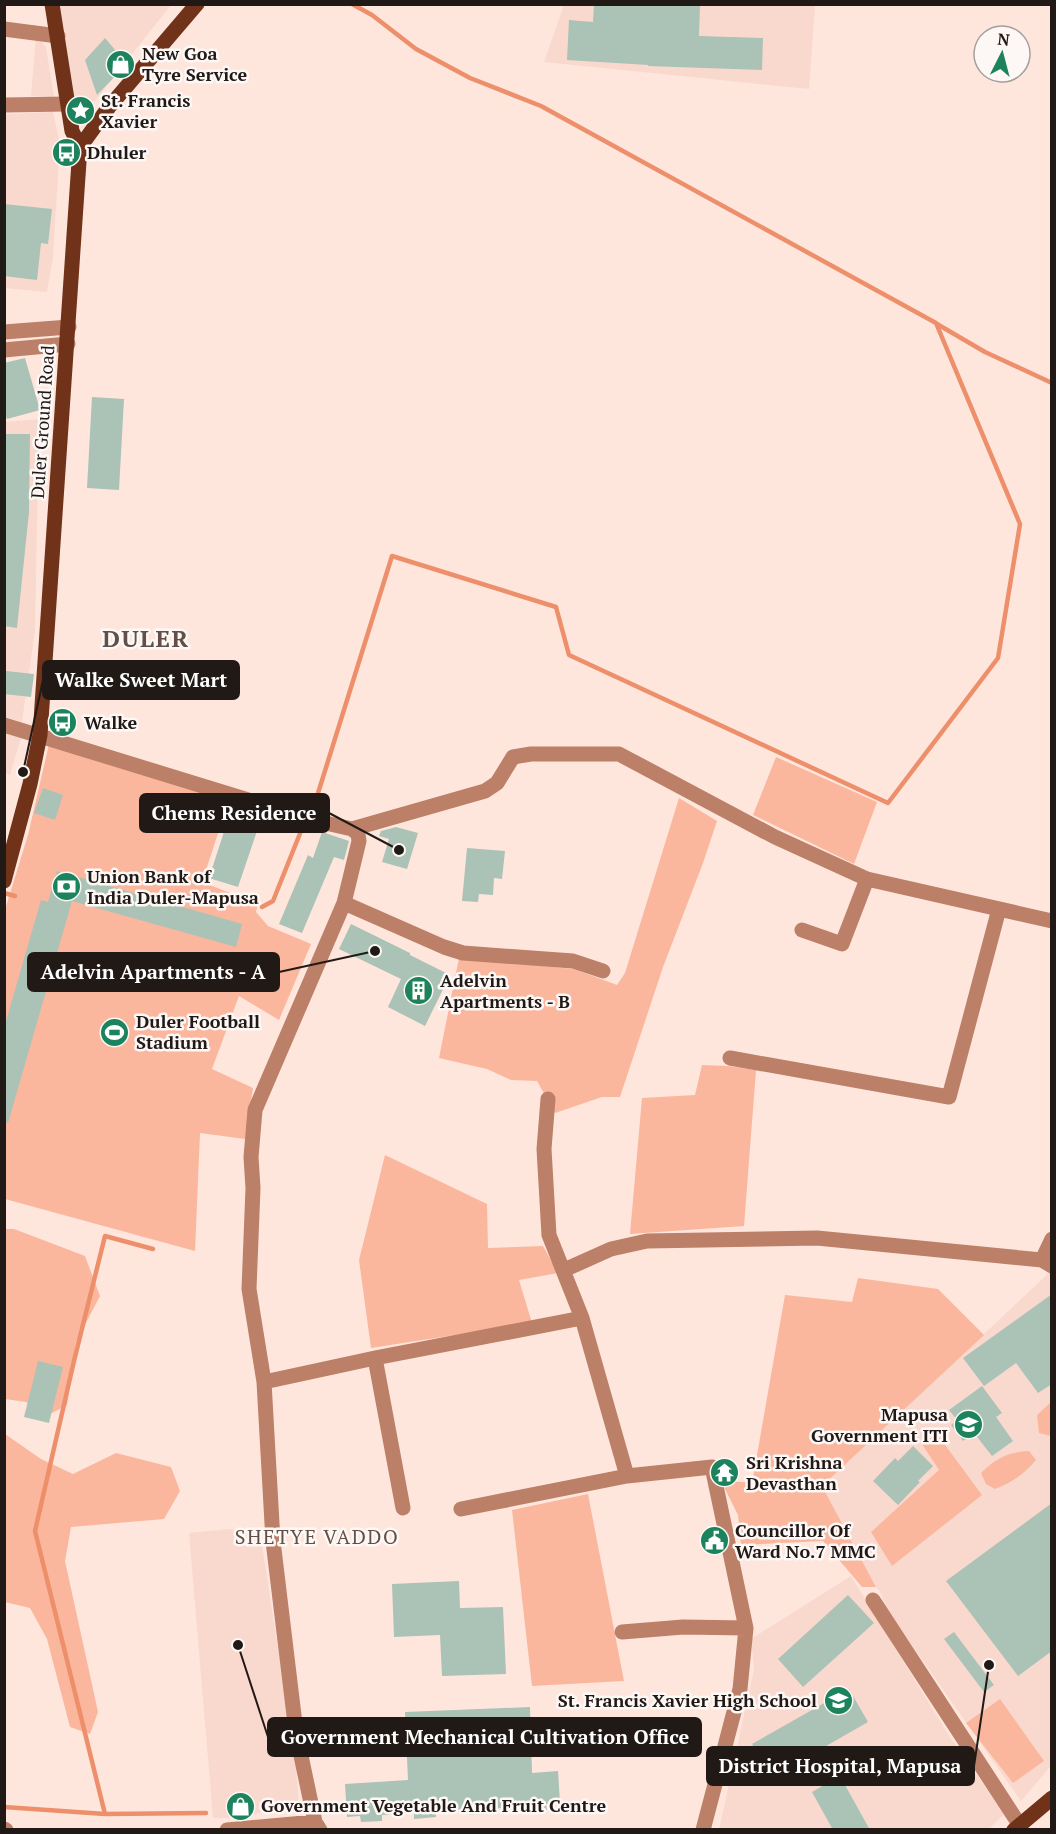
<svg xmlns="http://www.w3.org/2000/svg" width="1056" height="1834" font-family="'PT Serif',serif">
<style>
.built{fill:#f9d9cd}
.green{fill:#fab79e}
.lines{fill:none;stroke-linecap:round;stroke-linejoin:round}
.stream{stroke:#ed8f6a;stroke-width:4.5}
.building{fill:#abc2b6}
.minor{stroke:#bc7f68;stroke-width:15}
.major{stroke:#703219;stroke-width:15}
.labels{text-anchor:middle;stroke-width:5;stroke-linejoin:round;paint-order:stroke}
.poi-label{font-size:18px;font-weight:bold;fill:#211916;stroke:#fdf8f6;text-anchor:start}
.street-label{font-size:18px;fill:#211916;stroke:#fdf8f6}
.neighbourhood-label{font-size:20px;letter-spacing:1.5px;fill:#634f48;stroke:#fdf8f6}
.district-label{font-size:24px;font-weight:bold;letter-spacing:1.5px;fill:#634f48;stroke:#fdf8f6}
.leader{fill:none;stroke:#211916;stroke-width:2}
.callout-dot{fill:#211916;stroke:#fdf8f6;stroke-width:2}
.callout{fill:#211916;stroke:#211916;stroke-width:2}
.callout-label{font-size:20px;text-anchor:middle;font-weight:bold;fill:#fff}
</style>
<rect width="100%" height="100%" fill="#fee6dd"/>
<path class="built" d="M57,5H171L95,101H73Z
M564,5H815L809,89L544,62Z
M36,36L46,47L54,97L31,96Z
M53,112L60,144L53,257L47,292L5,288V114Z
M39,419L35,630L22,722L5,717V422Z
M5,733L21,738L10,775L5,773Z
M1051,1271V1766L1021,1801L886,1608L880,1592L876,1587L822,1486Z
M230,1529L260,1532L295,1757L299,1803L239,1818H213L189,1533Z
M851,1576L948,1734L1004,1814L989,1829L719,1830L754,1669L751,1639Z"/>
<path class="green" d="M49,744L229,800L202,882L258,904L256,912L268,926L311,944L279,1020L239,996L212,1069L253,1088L245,1139L200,1133L195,1251L5,1199L4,913L28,835Z
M776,757L877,802L854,864L753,815Z
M679,798L717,821L703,863L663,967L620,1097H602L555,1113L537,1081L511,1080L487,1069L439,1058L459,958L574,969L617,985L625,973Z
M702,1065L728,1066L756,1070L744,1226L630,1234L642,1098L695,1095Z
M385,1155L487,1204L488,1248L543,1246L558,1273L519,1280L532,1323L371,1348L359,1260Z
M5,1229H14L85,1256L100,1296L76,1342L67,1405L52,1413L26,1402L5,1399Z
M858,1278L938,1289L984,1335L822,1486L876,1587H862L823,1541L741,1545L738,1515L721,1481L811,1485L753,1478L785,1295L852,1302Z
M1051,1402V1436L1039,1433L1037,1415Z
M5,1434L41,1459L73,1474L116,1453L171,1467L180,1491L164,1519L71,1527L65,1561L98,1712L90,1734L70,1727L47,1639L30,1608L5,1602Z
M937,1434L982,1495L892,1566L871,1532L939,1470L922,1444Z
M1029,1451L1036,1460C1024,1474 1013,1482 995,1489L986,1484L981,1473C996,1458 1008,1452 1029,1451Z
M588,1494L624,1681L532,1686L512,1510Z
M1000,1699L1044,1761L1013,1783L966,1723Z"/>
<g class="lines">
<path class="stream" d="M937,324L985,352L1052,383
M314,806L392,556L556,607L569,655L888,803L998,658L1020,524L936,323L541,106L470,78L416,49L372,15L352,4
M4,893L15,896
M262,907L273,901L303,826
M4,1807L105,1814L35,1531L74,1361L105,1236L153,1249
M105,1814L206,1813"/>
</g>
<path class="building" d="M594,4H700L699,36L763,38L762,70L648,66V65L567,60L569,20L593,22Z
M105,38L127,64L97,95L85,60Z
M4,204L52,209L48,244L41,243L37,280L4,276Z
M25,358L40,410L7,419L4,411V363Z
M92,397L124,399L119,490L87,488Z
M4,434H30L29,512L17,628L4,626Z
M6,671L34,674L31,697L4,694Z
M43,788L63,795L55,820L34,813Z
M232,807L264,817L259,832L257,831L238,887L209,878Z
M396,827L418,833L407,869L382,862L389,839L379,836L381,831Z
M322,832L349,841L344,860L334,857L302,933L279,924L308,855L313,858Z
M467,848L505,851L502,879L494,878L493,895L479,894L478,902L462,901Z
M57,871L242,924L236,947L72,901L8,1123L4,1122V1028L41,900L48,902Z
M351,924L410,953V955L450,975L425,1026L388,1007L401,979L339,949Z
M1052,1294V1384L1038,1393L1016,1363L984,1386L963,1358Z
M38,1361L63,1367L49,1423L24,1417Z
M982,1386L1002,1413L996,1417L1013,1441L992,1456L974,1433L963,1441L951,1425L957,1420L949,1410Z
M913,1446L933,1466L918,1481L920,1482L898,1505L873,1481L895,1458L898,1461Z
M1052,1503V1651L1018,1676L946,1581Z
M459,1581L460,1608L503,1607L506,1674L442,1676L440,1635L394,1637L392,1584Z
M848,1595L874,1623L803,1687L778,1659Z
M954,1632L994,1685L984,1692L944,1639Z
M849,1689L868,1722L772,1777L752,1744Z
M530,1707L532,1773L558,1771L560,1803L546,1804L547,1810L525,1812V1806L491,1809V1814L469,1815V1809L436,1811V1817L414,1819V1813L382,1815V1821L361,1822L360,1816L347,1817L345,1784L408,1780L405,1712Z
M840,1776L870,1830H833L812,1792Z
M233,1798L249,1799V1814L232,1813Z"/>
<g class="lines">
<path class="minor" d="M4,29L58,36
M4,105L67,104
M4,332L69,327
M4,350L68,344
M4,725L317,821L352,829L358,834L359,841L344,903L255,1110L251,1157L253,1188L249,1289L264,1382L273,1541L296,1732L315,1822L320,1830
M352,829L485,791L497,783L513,757L531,754H619L775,837L867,879L1052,921
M344,903L444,947L463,953L573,961L603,971
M802,930L842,944L867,879
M730,1058L949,1097L999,909
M548,1099L544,1149L549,1235L582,1318L627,1476L712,1467L746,1628L740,1689L703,1830
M1042,1260L1052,1239
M564,1270L611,1249L647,1241L817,1238L1042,1260L1052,1266
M375,1358L403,1508
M264,1382L375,1358L582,1318
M461,1509L627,1476
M873,1600L1019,1824
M622,1632L683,1627L746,1628
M4,1829L6,1830
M227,1830L315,1822"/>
<path class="major" d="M52,4L72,131L80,147
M4,881L30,784L40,735L80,147L109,107L197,4
M1014,1830L1052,1798"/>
</g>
<defs>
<symbol id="shop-disc" viewBox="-11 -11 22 22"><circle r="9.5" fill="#1c835d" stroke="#fdf8f6"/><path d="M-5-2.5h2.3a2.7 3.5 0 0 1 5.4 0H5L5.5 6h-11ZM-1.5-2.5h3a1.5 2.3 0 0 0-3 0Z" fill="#fff"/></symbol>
<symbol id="sight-disc" viewBox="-11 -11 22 22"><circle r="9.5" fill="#1c835d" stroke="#fdf8f6"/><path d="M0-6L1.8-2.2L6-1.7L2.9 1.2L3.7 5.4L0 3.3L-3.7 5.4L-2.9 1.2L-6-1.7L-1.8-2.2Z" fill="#fff"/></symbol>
<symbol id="bus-disc" viewBox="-11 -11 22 22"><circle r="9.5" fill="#1c835d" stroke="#fdf8f6"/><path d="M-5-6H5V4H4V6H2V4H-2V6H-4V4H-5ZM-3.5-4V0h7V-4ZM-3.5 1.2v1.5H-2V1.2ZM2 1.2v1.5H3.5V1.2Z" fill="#fff"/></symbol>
<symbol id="bank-disc" viewBox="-11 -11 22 22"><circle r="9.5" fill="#1c835d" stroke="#fdf8f6"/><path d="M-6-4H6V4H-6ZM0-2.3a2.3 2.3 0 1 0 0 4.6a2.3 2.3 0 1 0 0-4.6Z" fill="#fff"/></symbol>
<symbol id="building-disc" viewBox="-11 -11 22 22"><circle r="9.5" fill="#1c835d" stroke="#fdf8f6"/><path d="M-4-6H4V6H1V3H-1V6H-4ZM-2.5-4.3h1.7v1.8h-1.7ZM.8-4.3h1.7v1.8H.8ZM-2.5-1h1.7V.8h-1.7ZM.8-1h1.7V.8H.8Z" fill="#fff"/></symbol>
<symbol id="stadium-disc" viewBox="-11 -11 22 22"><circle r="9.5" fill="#1c835d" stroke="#fdf8f6"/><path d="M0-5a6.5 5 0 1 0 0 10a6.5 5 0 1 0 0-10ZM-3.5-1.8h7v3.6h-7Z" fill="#fff"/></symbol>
<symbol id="university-disc" viewBox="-11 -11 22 22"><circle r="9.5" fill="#1c835d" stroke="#fdf8f6"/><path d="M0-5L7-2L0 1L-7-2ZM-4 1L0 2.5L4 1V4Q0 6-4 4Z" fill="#fff"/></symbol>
<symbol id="temple-disc" viewBox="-11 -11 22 22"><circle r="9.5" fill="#1c835d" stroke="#fdf8f6"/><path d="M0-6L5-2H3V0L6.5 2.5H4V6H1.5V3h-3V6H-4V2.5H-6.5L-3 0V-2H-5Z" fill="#fff"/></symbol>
<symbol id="civic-disc" viewBox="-11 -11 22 22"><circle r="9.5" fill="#1c835d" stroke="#fdf8f6"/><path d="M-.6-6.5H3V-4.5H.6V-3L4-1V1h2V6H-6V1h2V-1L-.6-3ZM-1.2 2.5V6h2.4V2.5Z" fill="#fff"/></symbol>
<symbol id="school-disc" viewBox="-11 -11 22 22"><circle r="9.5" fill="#1c835d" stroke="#fdf8f6"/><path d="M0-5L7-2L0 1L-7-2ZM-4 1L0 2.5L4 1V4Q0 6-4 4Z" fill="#fff"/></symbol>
</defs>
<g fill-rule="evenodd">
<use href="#shop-disc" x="104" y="48" width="33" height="33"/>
<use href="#sight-disc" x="64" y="94" width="33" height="33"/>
<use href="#bus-disc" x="50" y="136" width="33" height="33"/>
<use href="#bus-disc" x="46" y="706" width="33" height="33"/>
<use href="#bank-disc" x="50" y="870" width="33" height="33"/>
<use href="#building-disc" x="402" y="974" width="33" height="33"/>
<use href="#stadium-disc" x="98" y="1016" width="33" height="33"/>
<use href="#university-disc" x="952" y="1408" width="33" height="33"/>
<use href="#temple-disc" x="708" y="1456" width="33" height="33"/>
<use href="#civic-disc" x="698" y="1524" width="33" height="33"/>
<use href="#school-disc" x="822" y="1684" width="33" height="33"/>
<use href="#shop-disc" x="224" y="1790" width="33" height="33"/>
</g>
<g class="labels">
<g class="poi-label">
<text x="142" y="60">New Goa<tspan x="142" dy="21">Tyre Service</tspan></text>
<text x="101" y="107">St. Francis<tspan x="101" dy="21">Xavier</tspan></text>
<text x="87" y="159">Dhuler</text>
<text x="84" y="729">Walke</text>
<text x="87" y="883">Union Bank of<tspan x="87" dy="21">India Duler-Mapusa</tspan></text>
<text x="440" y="987">Adelvin<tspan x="440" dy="21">Apartments - B</tspan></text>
<text x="136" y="1028">Duler Football<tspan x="136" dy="21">Stadium</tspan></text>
<text x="948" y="1421" text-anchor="end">Mapusa<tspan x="948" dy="21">Government ITI</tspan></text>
<text x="746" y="1469">Sri Krishna<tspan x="746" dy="21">Devasthan</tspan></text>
<text x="735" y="1537">Councillor Of<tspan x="735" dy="21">Ward No.7 MMC</tspan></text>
<text x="817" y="1707" text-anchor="end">St. Francis Xavier High School</text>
<text x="261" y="1812">Government Vegetable And Fruit Centre</text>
</g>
<g class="street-label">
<text transform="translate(43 422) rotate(-86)" y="6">Duler Ground Road</text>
</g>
<g class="neighbourhood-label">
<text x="317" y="1544">SHETYE VADDO</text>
</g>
<g class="district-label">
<text x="146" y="647">DULER</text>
</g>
</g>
<path class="leader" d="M23 772L43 680M399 850L329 813M375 951L279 972M238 1645L268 1737M989 1665L974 1766"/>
<g class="callout-dot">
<circle cx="23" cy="772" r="6"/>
<circle cx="399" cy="850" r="6"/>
<circle cx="375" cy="951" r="6"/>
<circle cx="238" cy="1645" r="6"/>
<circle cx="989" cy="1665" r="6"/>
</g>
<g class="callout">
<rect x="43" y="661" width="196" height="38" rx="6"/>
<rect x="140" y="794" width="189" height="38" rx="6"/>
<rect x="28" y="953" width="251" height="38" rx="6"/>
<rect x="268" y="1718" width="433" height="38" rx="6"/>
<rect x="707" y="1747" width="267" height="38" rx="6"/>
</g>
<g class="callout-label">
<text x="141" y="687">Walke Sweet Mart</text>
<text x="234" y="820">Chems Residence</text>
<text x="153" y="979">Adelvin Apartments - A</text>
<text x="485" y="1744">Government Mechanical Cultivation Office</text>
<text x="840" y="1773">District Hospital, Mapusa</text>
</g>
<rect width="1056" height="1834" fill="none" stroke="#211916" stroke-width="12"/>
<g transform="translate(1002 54) rotate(6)"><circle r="28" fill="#fdf8f6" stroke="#a59f9c" stroke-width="1.5"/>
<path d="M0-4.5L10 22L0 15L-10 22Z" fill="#1c835d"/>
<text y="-9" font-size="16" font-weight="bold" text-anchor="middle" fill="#211916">N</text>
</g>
</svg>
